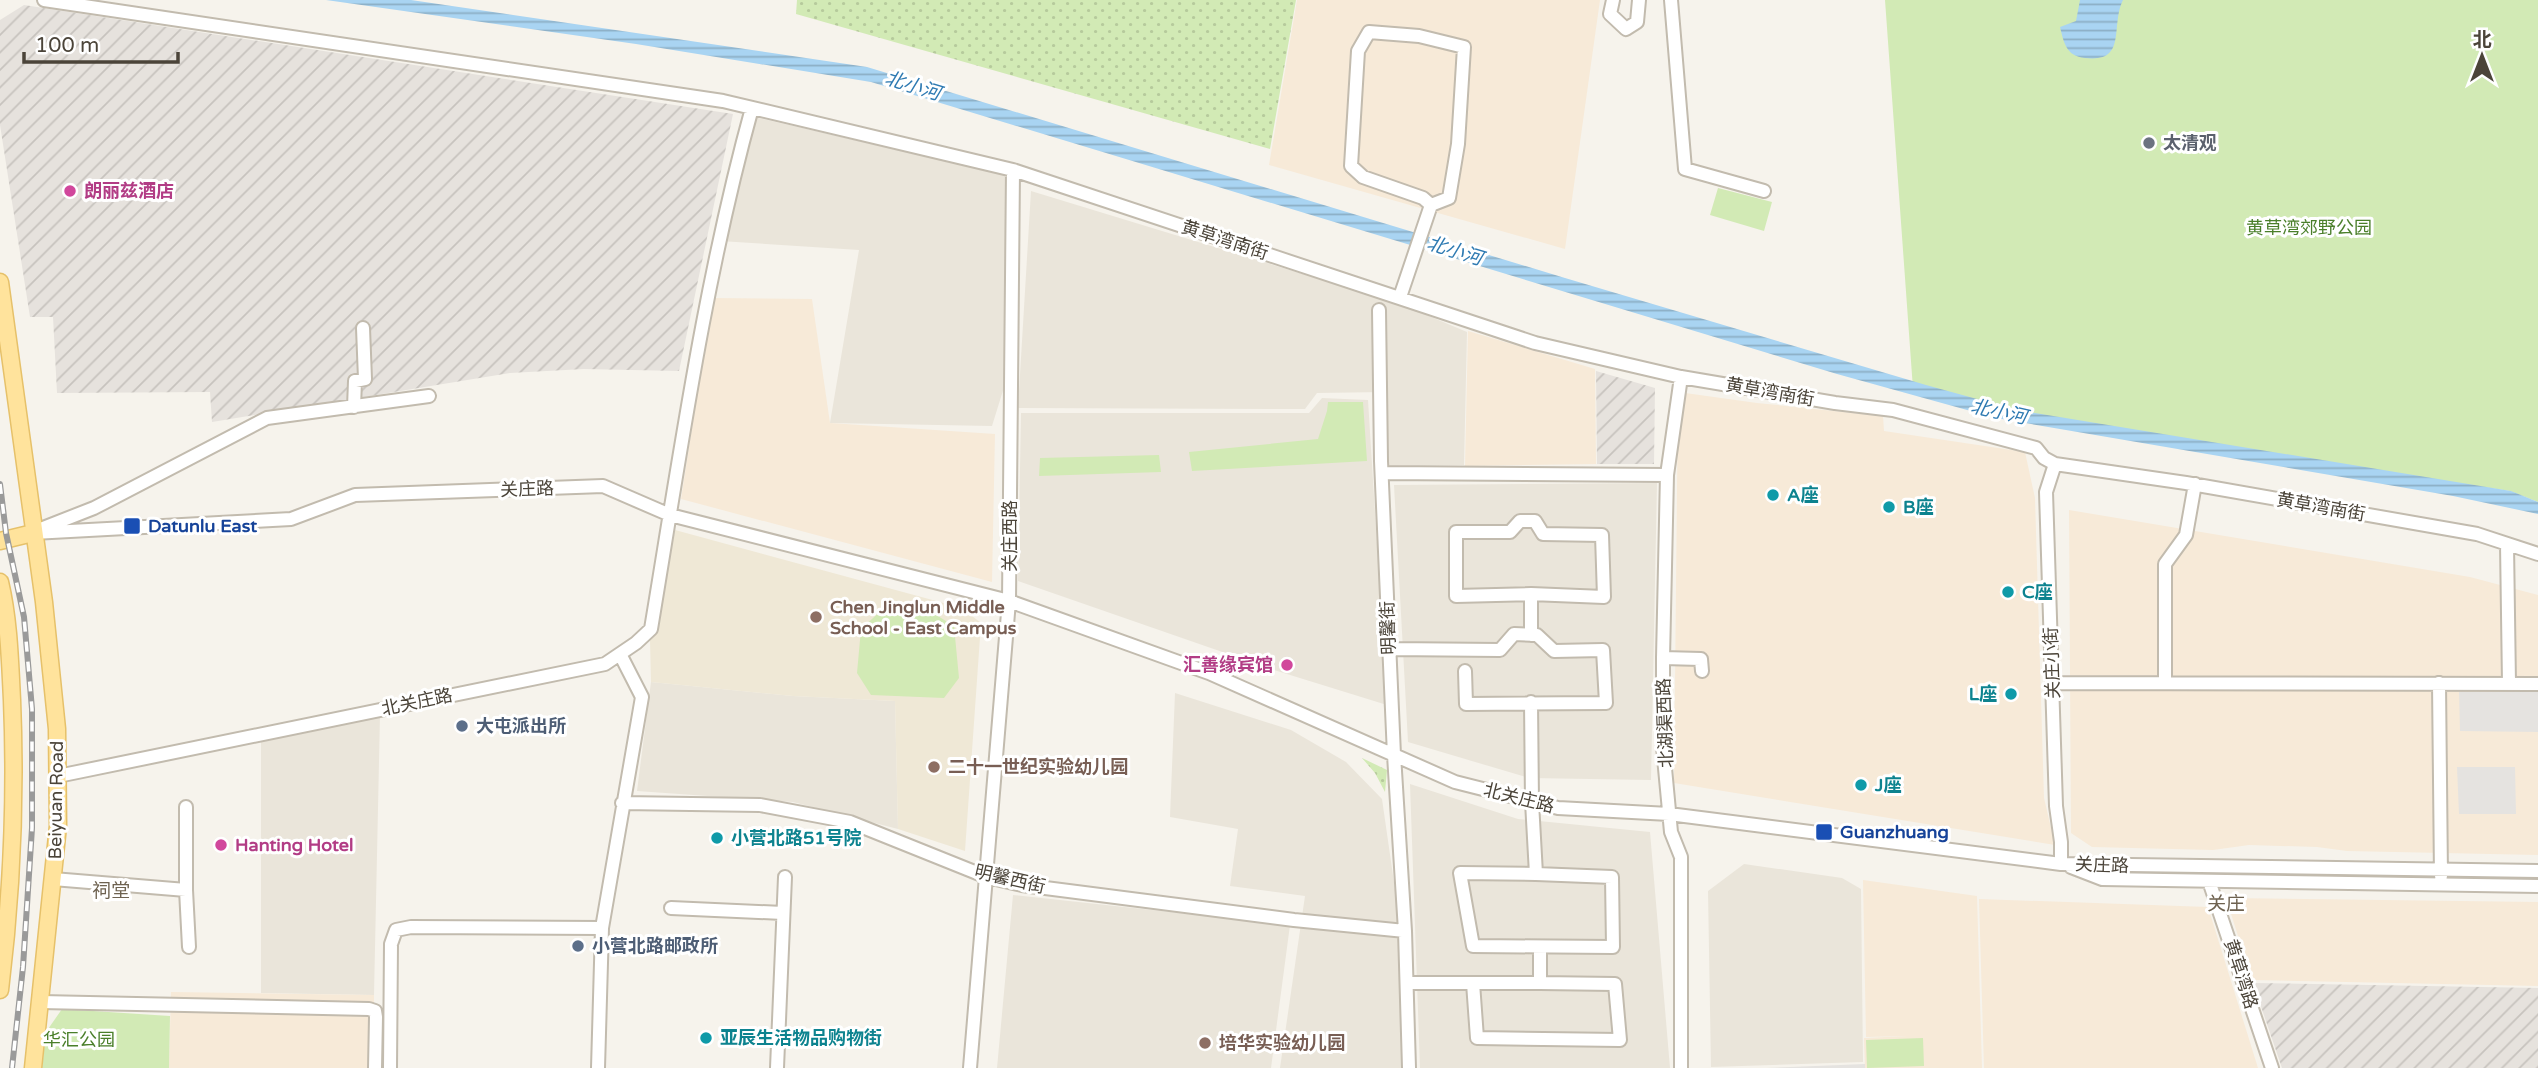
<svg xmlns="http://www.w3.org/2000/svg" width="2538" height="1068" font-family="'Varela Round','Noto Sans SC',sans-serif">
<style>
.residential{fill:#eae5da}
.commercial{fill:#f7ead8}
.industrial{fill:url(#industrial-furrows)}
.education{fill:#efe8d6}
.grass{fill:url(#grass-dots)}
.park{fill:#d2eab5}
.parking{fill:#e5e3e0}
.water{fill:url(#water-rules)}
.lines{fill:none;stroke-linecap:round;stroke-linejoin:round}
.minor-casing{stroke:#c2bbae;stroke-width:16}
.major-casing{stroke:#e6c16a;stroke-width:19}
.minor{stroke:#fff;stroke-width:12}
.major{stroke:#ffe39c;stroke-width:16}
.rail-casing{stroke:#9a9a9a;stroke-width:6}
.rail{stroke:#fff;stroke-width:3.5;stroke-dasharray:10;stroke-linecap:butt}
.worship-dot{fill:#6b7280;stroke:#fff;stroke-width:2.5}
.hotel-dot{fill:#d1479c;stroke:#fff;stroke-width:2.5}
.culture-dot{fill:#0f9aa8;stroke:#fff;stroke-width:2.5}
.transit-dot{fill:#1a4fb4;stroke:#fff;stroke-width:2.5}
.education-dot{fill:#8d6e63;stroke:#fff;stroke-width:2.5}
.service-dot{fill:#5c6f8a;stroke:#fff;stroke-width:2.5}
.labels{text-anchor:middle;stroke-width:6;stroke-linejoin:round;paint-order:stroke}
.worship-label{font-size:18px;font-weight:bold;fill:#5b616d;stroke:#fff;text-anchor:start}
.hotel-label{font-size:18px;font-weight:bold;fill:#b23c85;stroke:#fff;text-anchor:start}
.park-label{font-size:18px;fill:#4a7f2a;stroke:#fff}
.street-label{font-size:18px;fill:#4b4439;stroke:#fff}
.culture-label{font-size:18px;font-weight:bold;fill:#0d838f;stroke:#fff;text-anchor:start}
.transit-label{font-size:18px;font-weight:bold;fill:#164399;stroke:#fff;text-anchor:start}
.education-label{font-size:18px;font-weight:bold;fill:#785e54;stroke:#fff;text-anchor:start}
.service-label{font-size:18px;font-weight:bold;fill:#4e5e75;stroke:#fff;text-anchor:start}
.water-label{font-size:19px;font-style:italic;fill:#2e7ab2;stroke:#fff}
.neighbourhood-label{font-size:19px;fill:#6e6250;stroke:#fff}
</style>
<defs>
<pattern id="industrial-furrows" width="10" height="10" patternUnits="userSpaceOnUse" patternTransform="scale(1.75)"><rect width="10" height="10" fill="#e6e2dd"/><path d="M-1 1l2-2M0 10L10 0M9 11l2-2" fill="none" stroke="#c7c3be"/></pattern>
<pattern id="grass-dots" width="8" height="8" patternUnits="userSpaceOnUse" patternTransform="scale(1.75)"><rect width="8" height="8" fill="#d2eab5"/><path d="M2 2h.1M6 6h.1" fill="none" stroke="#b6ca9c" stroke-width="1.8" stroke-linecap="round"/></pattern>
<pattern id="water-rules" width="6" height="5" patternUnits="userSpaceOnUse" patternTransform="scale(1.75)"><rect width="6" height="5" fill="#a9d4f2"/><path d="M0 2.5h6" fill="none" stroke="#8caec5"/></pattern>
</defs>
<rect width="100%" height="100%" fill="#f6f3ec"/>
<path class="residential" d="M754,117L1010,176L1005,384L992,426L830,423L859,250L720,241Z
M1031,191L1398,303L1467,332L1464,465L1388,466L1385,392L1317,393L1305,409L1018,408Z
M1322,398L1368,400L1387,705L1274,670L1018,581L1021,413H1309Z
M1657,483L1651,780L1529,778L1408,742L1394,485Z
M651,682L793,696L895,701L898,829L793,802L637,791Z
M1175,693L1291,730L1346,762L1382,799L1402,938L1404,1068H1280L1305,896L1230,886L1238,829L1170,817Z
M380,715L374,995L261,993V741Z
M1410,784L1518,819L1650,832L1670,1068H1420Z
M1744,864L1842,878L1861,889L1863,1062L1711,1067L1708,891Z
M1013,895L1290,925L1271,1068H997Z"/>
<path class="commercial" d="M1297,0H1600L1565,249L1269,165Z
M712,298L812,299L830,423L995,434L992,582L681,499Z
M1468,331L1595,369L1596,464L1465,466Z
M1678,392L1757,403L1883,416L1884,431L2025,452L2035,498L2044,798L2055,845L1674,783Z
M2069,510L2470,577L2538,595V855L2347,851L2317,847L2249,845L2213,850L2092,847L2071,833Z
M1863,880L1977,896L1982,1068H1865L1864,1038L1907,1036L1866,1037Z
M2226,898L2538,902V986L2252,980Z
M1979,899L2208,907L2258,1068H1984Z
M171,992L374,995V1068H169Z"/>
<path class="industrial" d="M24,5L733,114L679,371L584,369L510,373L212,422L210,392L57,393L53,317H30L0,125V20Z
M1596,371L1655,388L1654,464H1597Z
M2253,983L2538,988V1068H2282Z"/>
<path class="education" d="M675,530L962,608L981,623L965,851L898,829L895,701L793,696L651,682L650,640L660,610Z"/>
<path class="grass" d="M797,0H1296L1270,149L796,14Z
M1362,758L1387,770L1385,792L1375,773Z"/>
<path class="park" d="M1885,0H2538V502L2510,491L1984,411L1913,389Z
M1718,188L1772,202L1764,231L1710,215Z
M1328,402H1363L1367,461L1192,471L1189,452L1318,439L1327,411Z
M1159,455L1161,472L1039,476L1040,458Z
M884,608L933,613L954,626L959,678L944,698L871,695L857,673L861,629Z
M62,1009L170,1016L169,1068H42L46,1032Z
M1923,1038L1924,1066L1867,1068L1866,1040Z"/>
<path class="parking" d="M2459,692H2538V732L2460,731Z
M2457,767H2515L2516,814H2459Z
M1865,1064V1068H1766Z"/>
<path class="water" d="M326,0H411L867,67L1565,278L1926,385L2017,410L2511,491L2538,502V514L2453,496L1996,418L1837,374L871,82L636,44Z
M2080,0H2123C2110,26 2128,63 2085,58C2066,56 2064,43 2060,27L2076,21Z"/>
<g class="lines">
<defs>
<path id="minor" d="M44,0L723,101L1013,170L1535,343L1681,377L1835,403L1893,410L2036,448L2044,458L2055,464L2186,483L2477,534L2538,554
M1613,0L1610,14L1626,29L1637,22L1639,0
M1671,0L1685,169L1764,191
M1400,297L1431,205L1449,198L1458,144L1464,47L1419,36L1369,32L1358,51L1351,166L1363,177L1423,198L1431,205
M1379,310L1381,461L1394,755L1405,931L1409,1068
M1681,377L1667,475L1663,658V747L1671,832L1681,857V1068
M354,407L355,381L365,379L363,328
M2055,464L2046,492L2056,806L2061,842V864
M1382,473L1667,475
M1520,521H1535L1543,534L1602,535L1604,597L1531,594L1456,596V532H1510Z
M43,528L94,508L267,418L429,396
M33,533L291,519L355,495L603,486L670,515L1009,601L1209,673L1455,782L1558,808L1669,814L2061,864L2538,871
M2507,544L2509,684
M1531,635V594
M1389,649L1500,650L1514,634L1537,635L1554,651L1603,650L1606,703L1466,704L1465,671
M1663,658L1701,659L1702,671
M2165,682V564L2186,535L2195,484
M2053,683L2538,684
M2439,683L2441,876
M1531,702L1532,802L1536,874L1460,873L1473,946L1613,947L1612,877L1536,874
M58,776L605,664L636,643L651,629C680,455 705,278 752,108
M622,803L760,805L850,822L987,877L1022,885L1294,920L1405,931
M2071,867L2102,879L2538,886
M53,879L186,890V807
M2209,881L2272,1068
M186,890L189,947
M671,908L783,913
M1540,947V983H1473L1477,1038L1620,1040L1615,984L1540,983
M1407,983H1473
M41,1002L369,1009L375,1011L376,1017L375,1068
M390,1068L391,944L396,930L411,927L602,928
M598,1068L602,928L642,697L620,654
M777,1068L785,877
M970,1068L1009,601L1013,170"/>
<path id="major" d="M0,282L44,602L57,729L58,826L33,1068
M0,541L33,533
M0,582C9,620 10,661 12,700C16,797 12,893 0,990"/>
</defs>
<use href="#minor" class="minor-casing"/>
<use href="#major" class="major-casing"/>
<use href="#minor" class="minor"/>
<use href="#major" class="major"/>
<defs>
<path id="rail" d="M0,484L6,533L24,617L32,709V828L23,967L12,1068"/>
</defs>
<use href="#rail" class="rail-casing"/>
<use href="#rail" class="rail"/>
</g>
<circle class="worship-dot" cx="2149" cy="143" r="7"/>
<g class="hotel-dot">
<circle cx="70" cy="191" r="7"/>
<circle cx="1287" cy="665" r="7"/>
<circle cx="221" cy="845" r="7"/>
</g>
<g class="culture-dot">
<circle cx="1773" cy="495" r="7"/>
<circle cx="1889" cy="507" r="7"/>
<circle cx="2008" cy="592" r="7"/>
<circle cx="2011" cy="694" r="7"/>
<circle cx="1861" cy="785" r="7"/>
<circle cx="717" cy="838" r="7"/>
<circle cx="706" cy="1038" r="7"/>
</g>
<g class="transit-dot">
<rect x="123" y="517" width="18" height="18" rx="3.5"/>
<rect x="1815" y="823" width="18" height="18" rx="3.5"/>
</g>
<g class="education-dot">
<circle cx="816" cy="617" r="7"/>
<circle cx="934" cy="767" r="7"/>
<circle cx="1205" cy="1043" r="7"/>
</g>
<g class="service-dot">
<circle cx="462" cy="726" r="7"/>
<circle cx="578" cy="946" r="7"/>
</g>
<g class="labels">
<g class="worship-label">
<text x="2163" y="149">太清观</text>
</g>
<g class="hotel-label">
<text x="84" y="197">朗丽兹酒店</text>
<text x="1273" y="671" text-anchor="end">汇善缘宾馆</text>
<text x="235" y="851">Hanting Hotel</text>
</g>
<g class="park-label">
<text x="2309" y="234">黄草湾郊野公园</text>
<text x="79" y="1046">华汇公园</text>
</g>
<g class="street-label">
<text transform="translate(1225 240) rotate(18)" y="6">黄草湾南街</text>
<text transform="translate(1770 392) rotate(10)" y="6">黄草湾南街</text>
<text transform="translate(527 489) rotate(-2)" y="6">关庄路</text>
<text transform="translate(2321 507) rotate(10)" y="6">黄草湾南街</text>
<text transform="translate(1010 536) rotate(-90)" y="6">关庄西路</text>
<text transform="translate(1388 628) rotate(-92)" y="6">明馨街</text>
<text transform="translate(2052 663) rotate(-92)" y="6">关庄小街</text>
<text transform="translate(417 702) rotate(-12)" y="6">北关庄路</text>
<text transform="translate(1665 723) rotate(-92)" y="6">北湖渠西路</text>
<text transform="translate(1519 798) rotate(14)" y="6">北关庄路</text>
<text transform="translate(56 800) rotate(-89)" y="6">Beiyuan Road</text>
<text transform="translate(2102 865) rotate(2)" y="6">关庄路</text>
<text transform="translate(1010 879) rotate(13)" y="6">明馨西街</text>
<text transform="translate(2241 974) rotate(72)" y="6">黄草湾路</text>
</g>
<g class="culture-label">
<text x="1787" y="501">A座</text>
<text x="1903" y="513">B座</text>
<text x="2022" y="598">C座</text>
<text x="1997" y="700" text-anchor="end">L座</text>
<text x="1875" y="791">J座</text>
<text x="731" y="844">小营北路51号院</text>
<text x="720" y="1044">亚辰生活物品购物街</text>
</g>
<g class="transit-label">
<text x="148" y="532">Datunlu East</text>
<text x="1840" y="838">Guanzhuang</text>
</g>
<g class="education-label">
<text x="830" y="613">Chen Jinglun Middle<tspan x="830" dy="21">School - East Campus</tspan></text>
<text x="948" y="773">二十一世纪实验幼儿园</text>
<text x="1219" y="1049">培华实验幼儿园</text>
</g>
<g class="service-label">
<text x="476" y="732">大屯派出所</text>
<text x="592" y="952">小营北路邮政所</text>
</g>
<g class="water-label">
<text transform="translate(913 85) rotate(17)" y="7">北小河</text>
<text transform="translate(1455 250) rotate(17)" y="7">北小河</text>
<text transform="translate(1999 411) rotate(12)" y="7">北小河</text>
</g>
<g class="neighbourhood-label">
<text x="111" y="897">祠堂</text>
<text x="2226" y="910">关庄</text>
</g>
</g>
<g transform="translate(2482 56)" stroke="#ffffff" stroke-width="5" paint-order="stroke">
<path d="M0-5L12 26L0 18L-12 26Z" fill="#4b4439"/>
<text y="-10" font-size="19" font-weight="bold" text-anchor="middle" fill="#4b4439">北</text>
</g>
<path d="M24 52v10h154v-10" fill="none" stroke="#4b4439" stroke-width="3.5"/>
<text x="35" y="52" font-size="21" fill="#4b4439" stroke="#ffffff" stroke-width="5" paint-order="stroke">100 m</text>
</svg>
